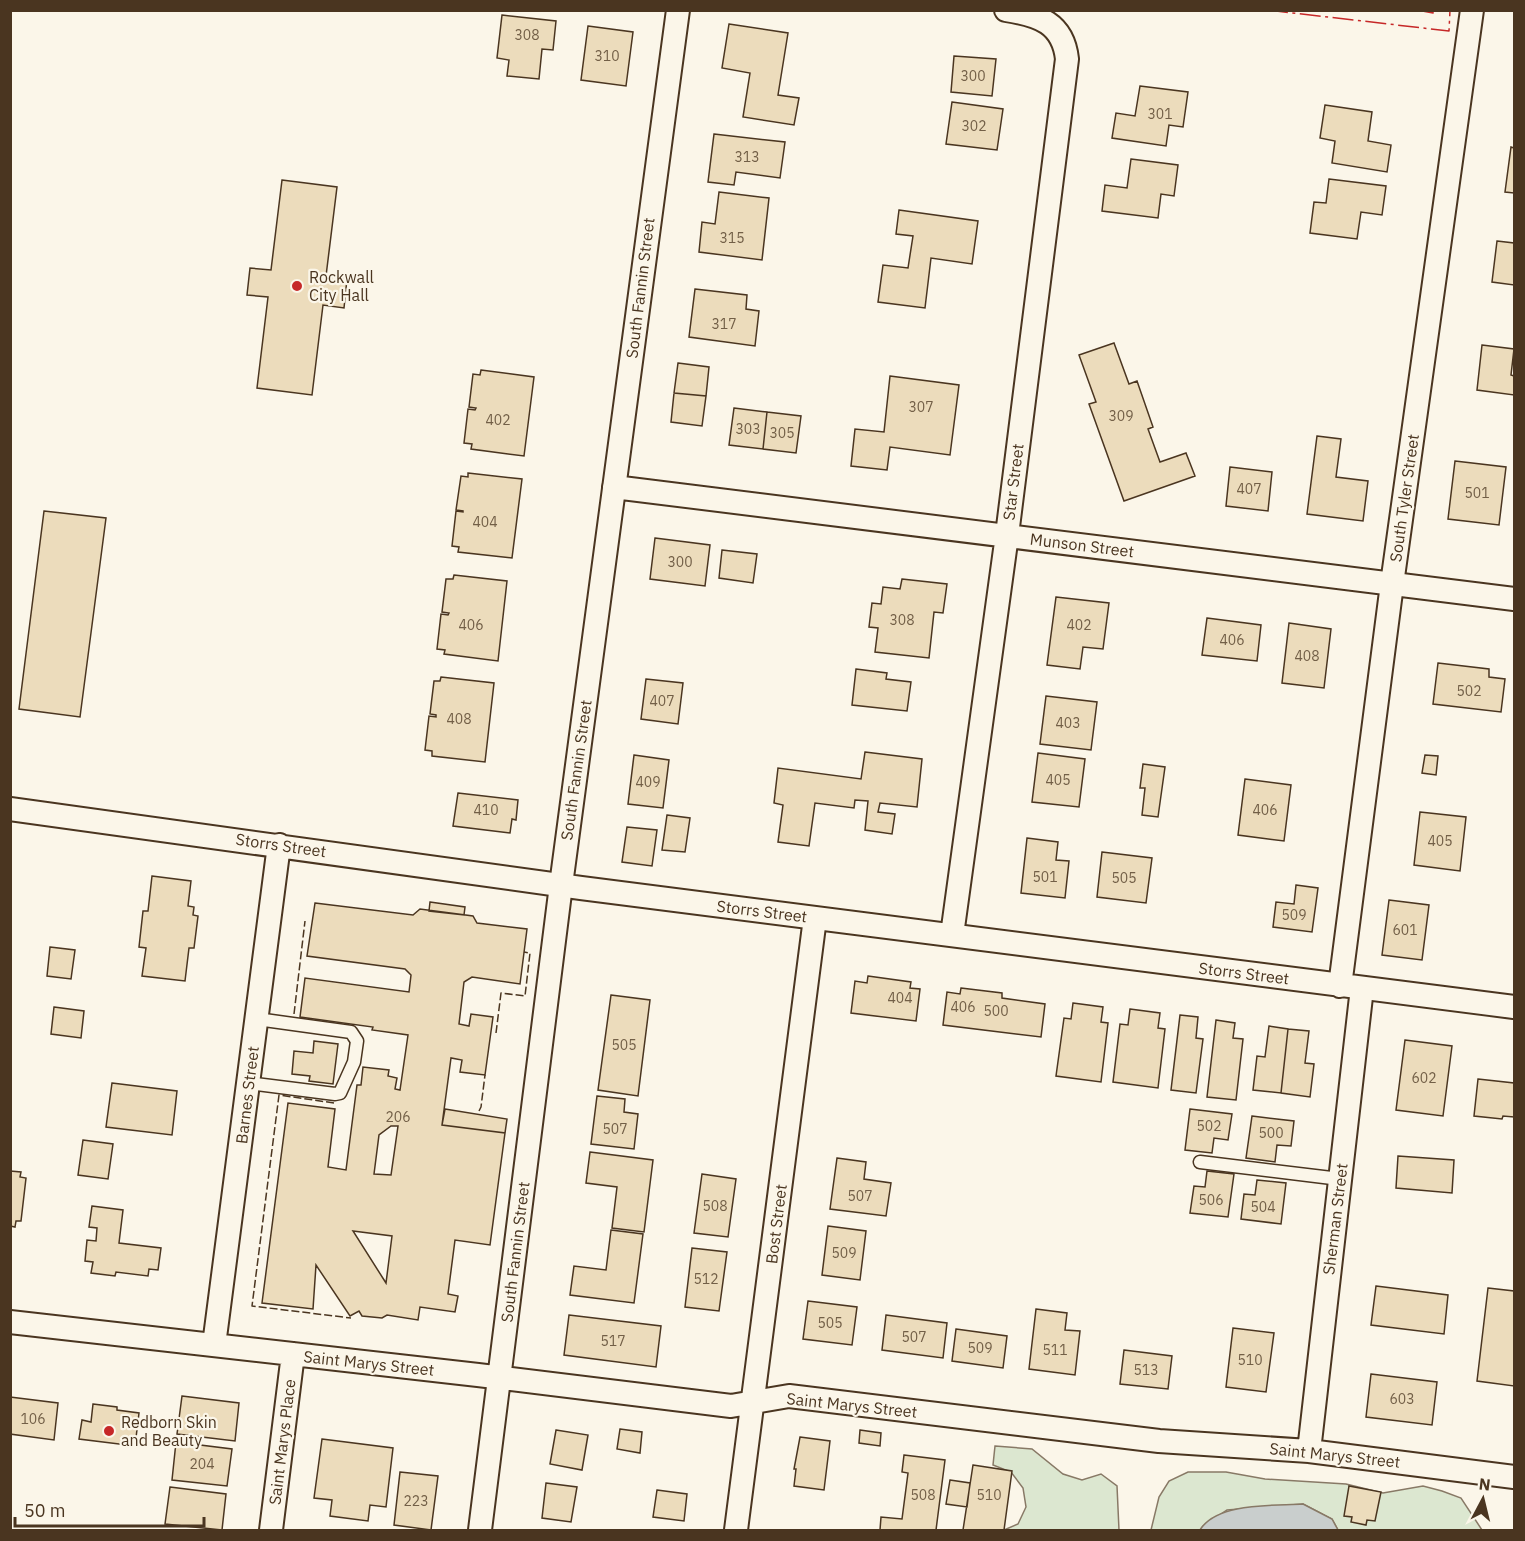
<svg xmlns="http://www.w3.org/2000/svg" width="1525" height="1541" font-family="'IBM Plex Sans',sans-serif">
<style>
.green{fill:#dce7d0;stroke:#887966;stroke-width:1.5}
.water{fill:#c9cecd;stroke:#887966;stroke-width:1.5}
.building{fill:#ecdcbc;stroke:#4a3520;stroke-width:1.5;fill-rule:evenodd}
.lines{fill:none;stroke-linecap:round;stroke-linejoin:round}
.lane-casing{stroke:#4a3520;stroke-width:15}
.street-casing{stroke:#4a3520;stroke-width:26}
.lane{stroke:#fbf6e9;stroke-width:12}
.street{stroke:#fbf6e9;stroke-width:22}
.fence{stroke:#4a3520;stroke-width:1.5;stroke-dasharray:8 3;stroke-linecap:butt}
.power{stroke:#c62828;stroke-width:1.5;stroke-dasharray:21 4.5 3 4.5;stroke-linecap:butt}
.poi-dot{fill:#c62828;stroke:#fbf6e9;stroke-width:2}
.labels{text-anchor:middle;stroke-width:4.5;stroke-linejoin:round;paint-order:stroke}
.number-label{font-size:14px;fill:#725f47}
.poi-label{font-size:16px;fill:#4a3520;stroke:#fbf6e9;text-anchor:start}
.street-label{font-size:16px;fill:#4a3520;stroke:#fbf6e9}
</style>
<rect width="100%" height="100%" fill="#fbf6e9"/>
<path class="green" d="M995,1446L1032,1449L1063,1474L1082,1480L1101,1474L1117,1486L1119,1530H1004L1018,1524L1026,1507L1023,1488L1011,1472L993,1465Z
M1188,1472H1226L1265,1479L1346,1484L1383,1493L1423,1486L1442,1491L1461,1498L1482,1530H1338L1332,1519L1303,1504L1227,1510L1203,1526L1200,1530H1151L1159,1497L1169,1481Z"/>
<path class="water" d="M1303,1504L1332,1519L1338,1530H1200C1217,1502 1274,1506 1303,1504Z"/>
<path class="building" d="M502,15L556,21L553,50L542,49L539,79L507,76L509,60L497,58Z
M729,24L788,33L778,95L799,98L794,125L743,117L750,73L722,68Z
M588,26L633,32L626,86L581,80Z
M954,56L996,59L992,96L951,92Z
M1140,86L1188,92L1183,127L1169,125L1166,146L1112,138L1116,113L1135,116Z
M952,102L1003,109L997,150L946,144Z
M1325,105L1372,112L1368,141L1391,145L1387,172L1332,163L1335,141L1320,138Z
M714,134L785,142L780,178L736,172L734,185L708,182Z
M1511,147L1514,148V193L1505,192Z
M1131,159L1178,165L1174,196L1161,194L1158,218L1102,211L1105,185L1127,188Z
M1329,179L1386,186L1382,215L1361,212L1357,239L1310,233L1314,202L1326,203Z
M282,180L337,187L326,276L347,279L344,308L323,305L312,395L257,388L268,297L247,295L250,268L271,270Z
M719,192L769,198L762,260L699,252L702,222L715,224Z
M899,210L978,221L972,264L931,258L925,308L878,302L883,265L908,268L913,236L896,234Z
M1497,241L1514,243V285L1492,282Z
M695,289L747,295L746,309L759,311L755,346L689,337Z
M1114,343L1129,384L1137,381L1153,427L1148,429L1160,462L1186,453L1195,476L1124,501L1089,404L1096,402L1079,355Z
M1482,345L1514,349L1511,375L1514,376V395L1477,390Z
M678,363L709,367L706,396L674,393Z
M481,370L534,377L524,456L471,449L472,444L464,443L468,409L475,410L476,408L469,407L473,374L480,375Z
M890,376L959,385L950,455L890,447L887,470L851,466L855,429L884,432Z
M674,393L706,396L702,426L671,422Z
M734,408L767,412L763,449L729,445Z
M767,412L801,416L796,453L763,449Z
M1317,436L1341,439L1336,477L1368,481L1363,521L1307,514Z
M1455,461L1506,467L1499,525L1448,519Z
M1230,467L1272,472L1268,511L1226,506Z
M468,473L522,479L512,558L458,552L459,547L452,546L456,511L463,512V511L456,510L461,476L468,477Z
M44,511L106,518L80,717L19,709Z
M655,538L710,545L705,586L650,579Z
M722,550L757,554L753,583L719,578Z
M454,575L507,581L498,661L444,654L445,650L437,649L441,614L448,615L449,613L442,612L446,579H453Z
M902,579L947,584L943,613L934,612L929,658L875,652L878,628L869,627L872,603L881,604L883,587L900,589Z
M1056,597L1109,603L1103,649L1083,647L1080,669L1047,665Z
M1207,618L1261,625L1257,661L1202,655Z
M1289,623L1331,629L1324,688L1282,683Z
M1438,663L1489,669V677L1505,679L1501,712L1433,704Z
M856,669L887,673L886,679L911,682L907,711L852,705Z
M441,677L494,683L485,762L432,756V751L425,750L429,716L436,717V715L430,714L434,681H440Z
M646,679L683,683L678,724L641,719Z
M1046,696L1097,702L1091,750L1040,744Z
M865,752L922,759L917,807L880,803L878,812L895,814L892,834L865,830L868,801L855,800L854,808L815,803L809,846L778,842L783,805L774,803L778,768L861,779Z
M1038,753L1085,759L1079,807L1032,802Z
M634,755L669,760L663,808L628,804Z
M1425,755L1438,756L1436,775L1422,773Z
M1143,764L1165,767L1158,817L1142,815L1145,788H1140Z
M1245,779L1291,785L1284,841L1238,835Z
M458,793L518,800L516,820L512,819L510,833L453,826Z
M1420,812L1466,817L1460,871L1414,865Z
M667,815L690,818L685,852L662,850Z
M627,827L657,830L652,866L622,862Z
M1027,838L1058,842L1056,860L1069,861L1065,898L1021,893Z
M1102,852L1152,858L1146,903L1097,897Z
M152,876L191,881L188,906L194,907L193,915L198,916L194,948H189L185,981L142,976L146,948L139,947L143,911H148Z
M1296,885L1318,888L1312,932L1273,927L1276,902L1294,904Z
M1389,900L1429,905L1422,960L1382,955Z
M430,902L465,907L464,915L429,911Z
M315,903L413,915L420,909L473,916L477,923L527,929L520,984L472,977L464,982L459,1024L469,1026L471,1014L493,1017L485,1075L460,1072L462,1060L451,1058L442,1125L505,1133L490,1245L455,1240L448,1294L458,1296L455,1312L420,1307L418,1320L387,1315L382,1318L362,1316L359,1311L350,1316L316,1265L313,1309L262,1303L288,1103L335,1109L328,1167L346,1170L357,1085H361L363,1067L389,1070L388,1076L397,1078L395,1089L400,1090L408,1035L372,1030L373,1027L300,1017L305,978L409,992L411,975L405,969L307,956ZM391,1126H398L391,1175L374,1174L379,1135ZM353,1231L392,1236L386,1283Z
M50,947L75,950L71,979L47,976Z
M868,976L911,982L910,988L920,989L916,1021L851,1013L855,981L867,983Z
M961,988L1002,993V998L1045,1004L1041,1037L943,1025L947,992L960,994Z
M611,995L650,1000L638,1096L598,1090Z
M1073,1003L1103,1007L1101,1022L1108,1023L1101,1082L1056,1076L1064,1018L1071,1019Z
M54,1007L84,1011L81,1038L51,1034Z
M1130,1009L1160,1013L1158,1028L1165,1029L1158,1088L1113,1082L1120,1024L1128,1025Z
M1180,1015L1198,1017L1196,1038L1203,1039L1196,1093L1171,1090Z
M1216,1020L1235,1023L1233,1038L1243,1039L1236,1100L1207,1097Z
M1269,1026L1288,1029L1281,1093L1253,1090L1257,1056L1265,1057Z
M1288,1029L1309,1031L1305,1063L1314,1064L1310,1097L1281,1093Z
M1405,1040L1452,1046L1443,1116L1396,1110Z
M314,1041L338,1044L333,1084L309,1081L310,1076L292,1074L294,1051L313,1053Z
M1478,1079L1514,1083V1117L1503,1116L1502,1119L1474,1116Z
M112,1083L177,1091L172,1135L106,1127Z
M597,1096L625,1099L624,1112L638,1114L634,1149L591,1144Z
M445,1109L507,1119L505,1133L442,1125Z
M1190,1109L1232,1114L1228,1140L1214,1138L1212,1153L1185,1150Z
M1252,1116L1294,1121L1291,1146L1277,1145L1275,1162L1246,1158Z
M83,1140L113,1144L108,1179L78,1175Z
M590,1152L653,1160L644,1232L612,1228L617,1187L586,1183Z
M1398,1156L1454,1160L1452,1193L1396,1188Z
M837,1158L866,1162L864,1179L891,1183L886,1216L830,1209Z
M10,1171L21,1172L20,1177L26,1178L21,1221H16L15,1227L10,1226Z
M1207,1171L1234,1174L1228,1217L1190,1213L1194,1186L1205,1187Z
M702,1174L736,1179L728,1237L694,1233Z
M1257,1180L1286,1183L1281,1224L1241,1219L1244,1194L1255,1195Z
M92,1206L123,1210L119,1243L161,1248L158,1270L149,1269L148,1276L116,1272L115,1276L91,1273L93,1262L85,1261L87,1240L96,1241L97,1228L89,1227Z
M828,1226L866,1231L860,1280L822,1275Z
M611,1230L643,1234L634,1303L570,1295L574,1266L606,1270Z
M692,1248L727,1252L719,1311L685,1307Z
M1376,1286L1448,1295L1444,1334L1371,1325Z
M1488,1288L1514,1291V1386L1477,1381Z
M808,1301L857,1307L852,1345L803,1339Z
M1036,1309L1067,1313L1065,1330L1080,1331L1075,1375L1029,1369Z
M569,1315L661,1326L656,1367L564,1355Z
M886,1315L947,1323L943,1358L882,1350Z
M1233,1328L1274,1333L1266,1392L1226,1387Z
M956,1329L1007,1336L1003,1368L952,1361Z
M1124,1350L1172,1356L1168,1389L1120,1384Z
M1371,1374L1437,1382L1432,1425L1366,1417Z
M182,1396L239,1403L235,1441L177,1434Z
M10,1397L58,1403L54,1440L10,1434Z
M93,1404L117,1407V1410L139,1413L135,1446L79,1439L82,1420L91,1422Z
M620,1429L642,1432L640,1453L617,1449Z
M556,1430L588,1435L582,1470L550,1464Z
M860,1430L881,1433L880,1446L859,1443Z
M800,1437L830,1441L824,1490L794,1486L796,1469H794Z
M322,1439L393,1448L386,1507L370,1505L368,1521L330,1516L332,1500L314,1498Z
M176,1442L232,1449L227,1486L172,1480Z
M904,1455L945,1460L936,1530H880L881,1517L902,1519L908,1473L902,1472Z
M973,1465L1012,1471L1004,1530H963Z
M400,1472L438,1476L431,1530L394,1525Z
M950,1480L970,1483L967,1507L946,1504Z
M546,1483L577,1487L571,1522L542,1518Z
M1349,1486L1381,1492L1375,1521L1367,1520L1366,1525L1351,1522L1352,1517L1344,1516Z
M170,1487L226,1494L222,1530L165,1524Z
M657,1490L687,1494L684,1521L653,1517Z"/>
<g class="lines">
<defs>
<path id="lane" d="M248,1083L335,1094L340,1093L354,1062L357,1041L351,1032L257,1019
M1200,1162L1340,1179"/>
<path id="street" d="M614,487L1514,599
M10,809L581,888L1514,1007
M952,935L1007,535L1067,59C1063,23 1039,15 1006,10
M1340,986L1392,584L1472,10
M10,1322L478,1375L731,1406L789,1396L1159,1441L1309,1451L1514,1477
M214,1345L279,845
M1309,1451L1362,988
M271,1530L293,1354
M480,1530L561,885L678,10
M736,1530L815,918"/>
</defs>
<use href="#lane" class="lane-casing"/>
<use href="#street" class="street-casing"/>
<use href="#lane" class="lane"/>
<use href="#street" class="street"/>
<path class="fence" d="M294,1014L305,921
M496,1033L501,993L525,996L530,953L524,952
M334,1103L279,1095L252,1306L351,1318
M479,1111L481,1107L485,1075"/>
<path class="power" d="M1267,10L1449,31L1450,10
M1417,10L1433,13V10"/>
</g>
<g class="poi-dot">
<circle cx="297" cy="286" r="6"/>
<circle cx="109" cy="1431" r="6"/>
</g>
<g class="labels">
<g class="number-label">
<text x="527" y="40">308</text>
<text x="607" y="61">310</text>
<text x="973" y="81">300</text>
<text x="1160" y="119">301</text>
<text x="974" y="131">302</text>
<text x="747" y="162">313</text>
<text x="732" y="243">315</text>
<text x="724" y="329">317</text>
<text x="921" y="412">307</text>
<text x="1121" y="421">309</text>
<text x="498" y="425">402</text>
<text x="748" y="434">303</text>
<text x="782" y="438">305</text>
<text x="1249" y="494">407</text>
<text x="1477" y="498">501</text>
<text x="485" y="527">404</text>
<text x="680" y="567">300</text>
<text x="902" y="625">308</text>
<text x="471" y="630">406</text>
<text x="1079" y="630">402</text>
<text x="1232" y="645">406</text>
<text x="1307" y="661">408</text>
<text x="1469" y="696">502</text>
<text x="662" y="706">407</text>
<text x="459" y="724">408</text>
<text x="1068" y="728">403</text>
<text x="1058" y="785">405</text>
<text x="648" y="787">409</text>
<text x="486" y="815">410</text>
<text x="1265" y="815">406</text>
<text x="1440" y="846">405</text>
<text x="1045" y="882">501</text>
<text x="1124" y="883">505</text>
<text x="1294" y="920">509</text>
<text x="1405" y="935">601</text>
<text x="900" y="1003">404</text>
<text x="963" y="1012">406</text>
<text x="996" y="1016">500</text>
<text x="624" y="1050">505</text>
<text x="1424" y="1083">602</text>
<text x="398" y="1122">206</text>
<text x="1209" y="1131">502</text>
<text x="615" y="1134">507</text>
<text x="1271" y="1138">500</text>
<text x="860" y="1201">507</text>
<text x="1211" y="1205">506</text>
<text x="715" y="1211">508</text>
<text x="1263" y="1212">504</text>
<text x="844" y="1258">509</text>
<text x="706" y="1284">512</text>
<text x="830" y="1328">505</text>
<text x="914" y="1342">507</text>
<text x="613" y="1346">517</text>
<text x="980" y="1353">509</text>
<text x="1055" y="1355">511</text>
<text x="1250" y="1365">510</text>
<text x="1146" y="1375">513</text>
<text x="1402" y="1404">603</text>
<text x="33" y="1424">106</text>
<text x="202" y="1469">204</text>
<text x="923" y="1500">508</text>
<text x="989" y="1500">510</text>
<text x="416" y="1506">223</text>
</g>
<g class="poi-label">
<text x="309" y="283">Rockwall<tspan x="309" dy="18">City Hall</tspan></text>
<text x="121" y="1428">Redborn Skin<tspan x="121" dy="18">and Beauty</tspan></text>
</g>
<g class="street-label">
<text transform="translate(640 288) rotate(-83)" y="6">South Fannin Street</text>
<text transform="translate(1013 482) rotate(-83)" y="6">Star Street</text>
<text transform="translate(1404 498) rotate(-82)" y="6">South Tyler Street</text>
<text transform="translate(1082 545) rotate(7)" y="6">Munson Street</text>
<text transform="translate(576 770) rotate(-82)" y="6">South Fannin Street</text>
<text transform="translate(281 845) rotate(8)" y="6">Storrs Street</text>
<text transform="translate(762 911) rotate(7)" y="6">Storrs Street</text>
<text transform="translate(1244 973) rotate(7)" y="6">Storrs Street</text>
<text transform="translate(247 1095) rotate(-83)" y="6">Barnes Street</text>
<text transform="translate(1335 1219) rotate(-83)" y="6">Sherman Street</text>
<text transform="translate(776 1224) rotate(-83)" y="6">Bost Street</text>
<text transform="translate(515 1252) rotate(-83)" y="6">South Fannin Street</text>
<text transform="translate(369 1363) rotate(6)" y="6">Saint Marys Street</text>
<text transform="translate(852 1405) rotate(6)" y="6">Saint Marys Street</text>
<text transform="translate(282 1442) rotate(-83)" y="6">Saint Marys Place</text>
<text transform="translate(1335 1455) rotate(6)" y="6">Saint Marys Street</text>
</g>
</g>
<rect width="1525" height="1541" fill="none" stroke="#4a3520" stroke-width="24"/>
<g transform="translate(1483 1499) rotate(7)" stroke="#fbf6e9" stroke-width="4.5" paint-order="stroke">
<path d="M0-4.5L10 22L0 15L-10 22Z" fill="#4a3520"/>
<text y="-9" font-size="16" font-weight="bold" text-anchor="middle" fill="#4a3520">N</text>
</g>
<path d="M15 1517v9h189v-9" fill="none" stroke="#4a3520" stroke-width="3"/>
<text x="24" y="1517" font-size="18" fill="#4a3520" stroke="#fbf6e9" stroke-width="4.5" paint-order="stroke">50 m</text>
</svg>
